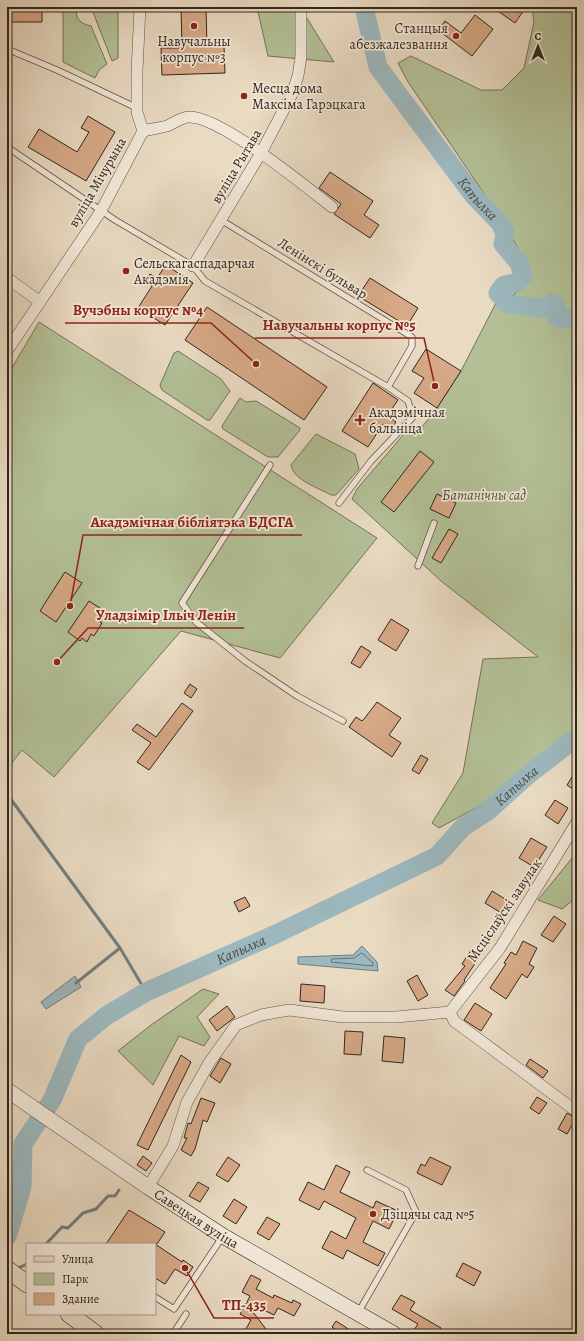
<svg xmlns="http://www.w3.org/2000/svg" width="584" height="1341" font-family="Alegreya,serif">
<style>
.green{fill:#b3c096;stroke:#72735a}
.water{fill:#9cb8be;stroke:#727e7e}
.lines{fill:none;stroke-linecap:round;stroke-linejoin:round}
.shore{stroke:#676f6e;stroke-width:1}
.stream{stroke:#727e7e;stroke-width:3}
.river{stroke:#9cb8be;stroke-width:19}
.building{fill:#d7a987;stroke:#32261e}
.lane-casing{stroke:#605347;stroke-width:7}
.street-casing{stroke:#605347;stroke-width:12}
.secondary-casing{stroke:#32261e;stroke-width:16}
.primary-casing{stroke:#32261e;stroke-width:18}
.lane{stroke:#f1e7d7;stroke-width:5.5}
.street{stroke:#f1e7d7;stroke-width:11}
.secondary{stroke:#f1e7d7;stroke-width:15}
.primary{stroke:#e9dac2;stroke-width:17}
.poi-dot{fill:#8f2418;stroke:#f1e7d7;stroke-width:1.5}
.labels{text-anchor:middle;stroke-width:3.5;stroke-linejoin:round;paint-order:stroke}
.poi-label{font-size:14px;fill:#32261e;stroke:#f1e7d7;text-anchor:start}
.street-label{font-size:14px;fill:#32261e;stroke:#f1e7d7}
.park-label{font-size:14px;font-style:italic;fill:#524c3c;stroke:#f1e7d7}
.water-label{font-size:15px;font-style:italic;fill:#4c4a46;stroke:#f1e7d7}
.leader{fill:none;stroke:#8f2418;stroke-width:1.5}
.callout-dot{fill:#8f2418;stroke:#f1e7d7;stroke-width:1.5}
.callout-label{font-size:15px;text-anchor:middle;font-weight:bold;fill:#8f2418;stroke:#f1e7d7;stroke-width:3.5;stroke-linejoin:round;paint-order:stroke}
</style>
<rect width="100%" height="100%" fill="#e9dac2"/>
<filter id="stains"><feTurbulence type="fractalNoise" baseFrequency=".005" numOctaves="4"/><feColorMatrix values="0 0 0 0 .2 0 0 0 0 .09 0 0 0 0 .02 0 0 0 .5 -.17"/></filter>
<radialGradient id="worn" r=".72"><stop offset=".6" stop-color="#630" stop-opacity="0"/><stop offset="1" stop-color="#630" stop-opacity=".3"/></radialGradient>
<path class="green" d="M63,7H77C74,19 81,24 91,26L107,64L99,70L95,78L63,62Z
M91,7H118V58L112,61Z
M257,7H300L334,62L268,56Z
M532,7H577V741L560,746L481,805L439,828L432,823L463,773L483,659L538,657L441,581L352,499L357,489L404,434L409,433L411,429L422,427L437,408L461,371L496,303L516,293L527,263L494,208L408,82L398,63L411,56L481,90H502L524,68L534,22Z
M39,322L377,538L280,658L181,631L54,777L22,750L7,769V376Z
M178,351L221,379L230,391L210,420H207L162,390L160,385L174,353Z
M240,398L246,402L256,401L300,428V430L278,457H268L223,429L222,426Z
M316,434L355,454L359,469L336,495H331C319,488 293,480 291,465Z
M577,852V897L562,909L538,900Z
M203,989L219,994L197,1017L210,1037L204,1046L179,1036L153,1085L118,1051L151,1025Z"/>
<path class="water" d="M362,946L377,962L378,971L298,964V957L353,955Z
M75,976L81,987L46,1009L41,1002Z"/>
<g class="lines">
<path class="shore" d="M362,953L373,963V966L331,962L332,959L354,958Z"/>
<path class="stream" d="M7,794L120,948L146,992
M76,983L120,948
M46,1244L62,1227L68,1228L83,1213L96,1209L108,1196H115L119,1190
M16,1269L27,1264
M28,1334V1332"/>
<g class="river">
<path id="s1" d="M364,7L378,67L474,196L500,223L505,233L503,244L519,263L523,276L516,283L504,285L498,293L508,304L543,308L552,303L556,305L557,318L571,319L577,314"/>
<path id="s2" d="M7,1237L22,1187L23,1144L52,1100L78,1039L106,1016L146,992L276,934L437,856L463,827L488,811L528,775L577,737"/>
</g>
</g>
<path class="building" d="M7,7H42V22H7Z
M181,7H206L207,46H224L225,73L162,75L161,48H182Z
M492,7H526L515,23Z
M475,15L493,29L472,56L438,30L445,21L461,33Z
M88,116L115,132L86,181L28,147L39,129L77,152L89,132L81,128Z
M330,172L373,201L364,215L379,225L370,238L334,214L341,204L319,188Z
M166,265L193,283L165,325L138,308L152,286L145,281L150,274L157,278Z
M370,278L418,308L407,326L358,296Z
M207,307L327,387L304,420L185,340Z
M426,349L461,371L437,408L414,393L424,378L412,371Z
M373,383L398,400L387,416L396,422L391,429L383,424L368,447L342,431Z
M420,451L434,462L394,512L381,502Z
M437,494L456,503L449,518L430,509Z
M449,529L458,534L441,563L432,558Z
M65,572L82,583L56,622L40,611Z
M89,601L100,608L98,611L104,615L100,622L102,623L94,636L91,634L87,642L82,638L80,641L68,632Z
M391,619L409,630L396,651L378,640Z
M361,646L371,652L360,668L351,663Z
M190,684L197,689L191,698L184,693Z
M377,702L401,718L389,735L401,743L392,757L349,727L356,717L362,721L364,719Z
M182,703L193,711L149,770L137,762L151,743L132,730L137,724L156,737Z
M421,755L428,759L419,774L412,770Z
M577,769V792L567,785Z
M555,800L568,808L558,824L545,815Z
M531,838L547,847L534,867L519,858Z
M492,891L510,902L503,914L485,903Z
M245,897L250,906L239,912L234,902Z
M554,916L566,924L553,942L541,935Z
M523,941L537,948L529,964L534,967L527,978L522,974L506,999L490,988L506,964L504,963L511,952L516,955Z
M471,950L480,956L464,980L465,981L454,996L445,990L465,966L462,964Z
M417,975L428,995L418,1001L407,981Z
M301,984L325,986L324,1003L300,1001Z
M475,1003L492,1014L481,1031L464,1020Z
M227,1006L235,1017L217,1031L209,1020Z
M345,1031L363,1032L361,1055L344,1054Z
M384,1036L405,1038L403,1063L382,1061Z
M181,1055L191,1062L148,1150L137,1145Z
M221,1058L231,1064L220,1083L210,1076Z
M530,1059L548,1071L543,1078L526,1065Z
M537,1097L547,1103L539,1114L530,1108Z
M201,1098L215,1103L207,1122L203,1120L195,1149L191,1156L181,1150L187,1138H184L188,1123L191,1124Z
M567,1113L576,1118L567,1134L558,1129Z
M143,1156L152,1163L146,1171L137,1165Z
M228,1157L240,1165L228,1182L216,1175Z
M430,1157L451,1167L442,1185L417,1173L421,1164L425,1166Z
M336,1165L350,1172L340,1192L373,1208L376,1201L398,1211L389,1229L373,1221L363,1242L385,1253L378,1266L347,1250L343,1259L322,1248L331,1231L346,1239L356,1218L324,1201L319,1210L299,1200L308,1182L324,1190Z
M198,1182L209,1188L200,1202L189,1196Z
M234,1199L247,1207L236,1224L223,1216Z
M129,1210L165,1232L157,1244H106Z
M267,1217L280,1224L269,1240L257,1233Z
M155,1244L182,1262L183,1260L193,1267L187,1276L175,1269L165,1284L155,1278Z
M463,1263L481,1272L474,1286L456,1276Z
M251,1275L261,1280L256,1289L273,1298L274,1295L292,1303L293,1300L301,1304L294,1316L278,1308L274,1315L247,1302L250,1296L242,1292Z
M401,1295L415,1302L410,1310L441,1328L438,1334L430,1331L429,1334H421L414,1330L418,1324L392,1309Z
M246,1303L266,1329L270,1334H243L251,1320L240,1314Z
M336,1321L356,1334H341L332,1327Z"/>
<g class="lines">
<defs>
<path id="lane" d="M7,49L57,70L137,108
M7,147L115,220L193,266L205,281L388,387L412,346V337L221,220
M270,465L182,603L196,622L245,661L297,696L343,721
M339,503L371,461L413,417L408,401L388,387
M418,566L434,523
M155,1297L174,1309L223,1236
M358,1313L416,1212L406,1190L367,1170
M173,1334L186,1314"/>
<path id="street" d="M143,131C151,129 159,128 167,126C174,123 182,117 189,117C220,116 305,186 332,207
M193,266L261,153L292,94L298,76L301,57V7
M7,278L39,301
M7,351L101,211L143,131L137,112V71L140,7
M450,1012L454,1021L576,1111
M148,1187L173,1146L187,1102L209,1063L236,1025L261,1015L289,1010L343,1017H396L450,1012L500,948L577,822"/>
<g id="secondary">
<path id="s3" d="M7,1090L148,1187L223,1236L394,1334"/>
</g>
<path id="primary" d="M7,1269L27,1284
M69,1314L96,1334"/>
</defs>
<use href="#lane" class="lane-casing"/>
<use href="#street" class="street-casing"/>
<use href="#secondary" class="secondary-casing"/>
<use href="#primary" class="primary-casing"/>
<use href="#lane" class="lane"/>
<use href="#street" class="street"/>
<use href="#secondary" class="secondary"/>
<use href="#primary" class="primary"/>
</g>
<g class="poi-dot">
<circle cx="194" cy="26" r="4"/>
<circle cx="456" cy="36" r="4"/>
<circle cx="244" cy="96" r="4"/>
<circle cx="126" cy="271" r="4"/>
<path d="M358 414h4v4h4v4h-4v4h-4v-4h-4v-4h4z"/>
<circle cx="373" cy="1214" r="4"/>
</g>
<g class="labels">
<g class="poi-label">
<text x="448" y="33" text-anchor="end">Станцыя<tspan x="448" dy="16">абезжалезвання</tspan></text>
<text x="194" y="46" text-anchor="middle">Навучальны<tspan x="194" dy="16">корпус №3</tspan></text>
<text x="252" y="93">Месца дома<tspan x="252" dy="16">Максіма Гарэцкага</tspan></text>
<text x="134" y="268">Сельскагаспадарчая<tspan x="134" dy="16">Акадэмія</tspan></text>
<text x="369" y="417">Акадэмічная<tspan x="369" dy="16">бальніца</tspan></text>
<text x="381" y="1219">Дзіцячы сад №5</text>
</g>
<g class="street-label">
<text transform="translate(236 166) rotate(-59)" y="5">вуліца Рытава</text>
<text transform="translate(97 182) rotate(-60)" y="5">вуліца Мічурына</text>
<text transform="translate(323 268) rotate(32)" y="5">Ленінскі бульвар</text>
<text transform="translate(504 910) rotate(-56)" y="5">Мсціслаўскі завулак</text>
<text dy="5" stroke="none"><textPath href="#s3" startOffset="229">Савецкая вуліца</textPath></text>
</g>
<g class="park-label">
<text x="484" y="500">Батанічны сад</text>
</g>
<g class="water-label">
<text dy="5" stroke="none"><textPath href="#s1" startOffset="227">Капылка</textPath></text>
<text dy="5" stroke="none"><textPath href="#s2" startOffset="725">Капылка</textPath></text>
<text dy="5" stroke="none"><textPath href="#s2" startOffset="401">Капылка</textPath></text>
</g>
</g>
<path class="leader" d="M256 364L211 323H65M435 386L424 338H255M70 606L83 535H302M57 662L88 628H244M185 1268L214 1318H274"/>
<g class="callout-dot">
<circle cx="256" cy="364" r="4"/>
<circle cx="435" cy="386" r="4"/>
<circle cx="70" cy="606" r="4"/>
<circle cx="57" cy="662" r="4"/>
<circle cx="185" cy="1268" r="4"/>
</g>
<g class="callout-label">
<text x="138" y="315">Вучэбны корпус №4</text>
<text x="339" y="330">Навучальны корпус №5</text>
<text x="192" y="527">Акадэмічная бібліятэка БДСГА</text>
<text x="166" y="620">Уладзімір Ільіч Ленін</text>
<text x="244" y="1310">ТП-435</text>
</g>
<rect width="584" height="1341" fill="none" stroke="#e9dac2" stroke-width="24"/>
<rect x="8" y="8" width="568" height="1325" fill="none" stroke="#32261e" stroke-width="2"/>
<rect x="12" y="12" width="560" height="1317" fill="none" stroke="#32261e"/>
<rect x="26" y="1243" width="130" height="72" fill="#f1e7d7" stroke="#a59a8d"/>
<rect x="34" y="1256" width="20" height="6" fill="#e9dac2" stroke="#a59a8d"/>
<text x="62" y="1263" font-size="12" fill="#32261e">Улица</text>
<rect x="34" y="1273" width="20" height="12" fill="#b3c096" stroke="#a59a8d"/>
<text x="62" y="1283" font-size="12" fill="#32261e">Парк</text>
<rect x="34" y="1293" width="20" height="12" fill="#d7a987" stroke="#a59a8d"/>
<text x="62" y="1303" font-size="12" fill="#32261e">Здание</text>
<g transform="translate(538 46)" stroke="#f1e7d7" stroke-width="3" paint-order="stroke">
<path d="M0-3L7 15L0 10L-7 15Z" fill="#32261e"/>
<text y="-6" font-size="11" font-weight="bold" text-anchor="middle" fill="#32261e">С</text>
</g>
<rect width="100%" height="100%" filter="url(#stains)"/>
<rect width="100%" height="100%" fill="url(#worn)"/>
</svg>
